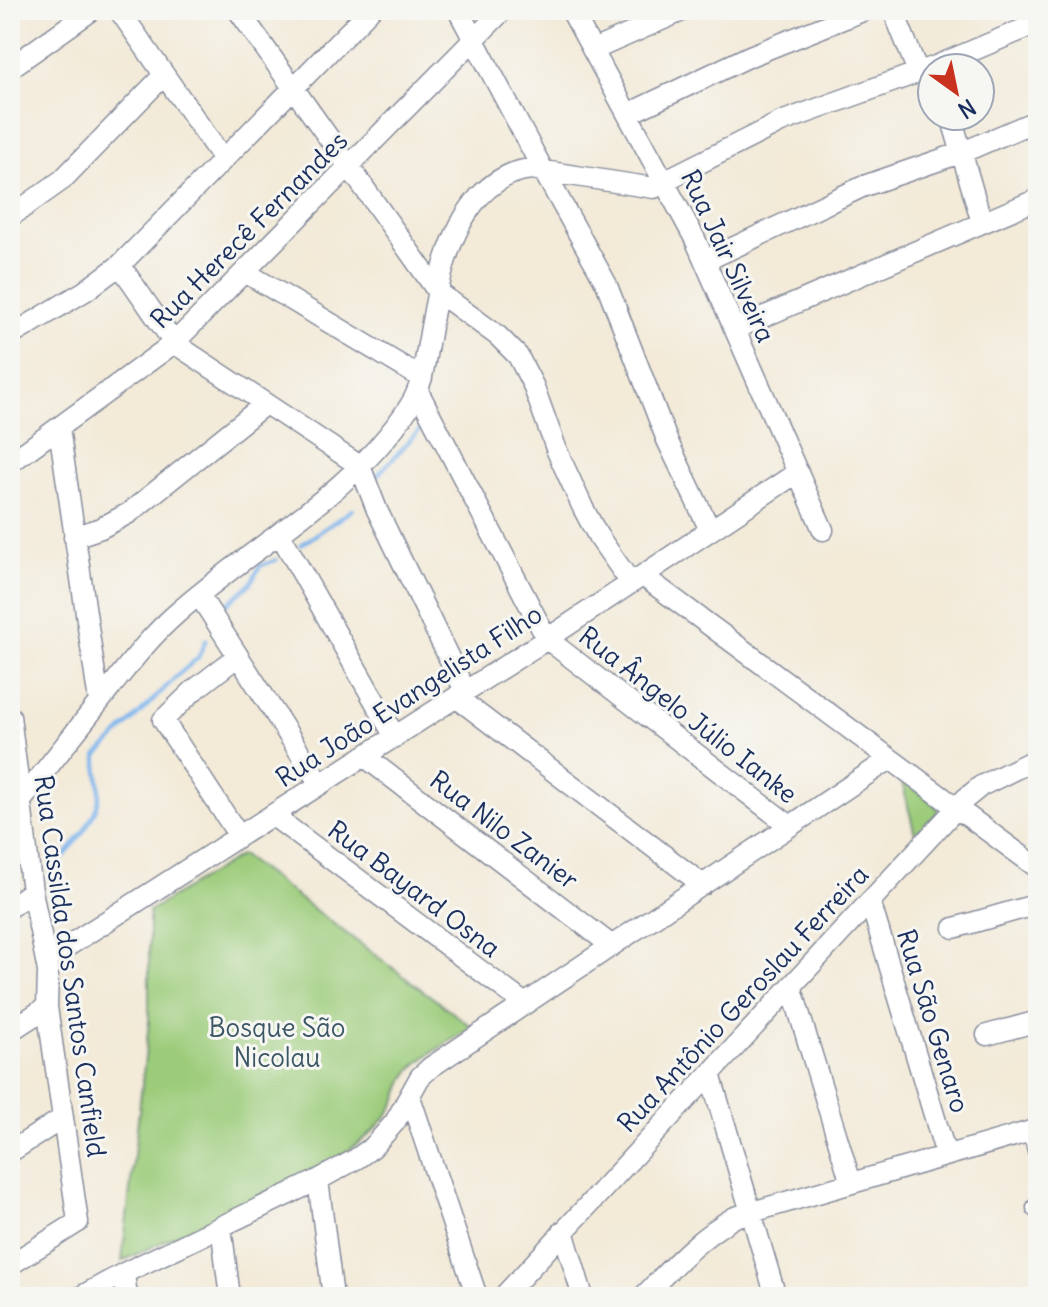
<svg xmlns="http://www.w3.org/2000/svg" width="1048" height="1307" font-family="Delius,sans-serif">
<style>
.green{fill:#9ccc7a;stroke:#5c7e6c;stroke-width:2}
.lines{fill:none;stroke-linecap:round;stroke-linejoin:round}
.stream{stroke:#7eb5ed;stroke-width:4}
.minor-casing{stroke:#878c9b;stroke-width:23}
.minor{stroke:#fff;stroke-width:20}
.labels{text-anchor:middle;stroke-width:6;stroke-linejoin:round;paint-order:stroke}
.street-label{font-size:26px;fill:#1b2f5e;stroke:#f6f6f2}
.park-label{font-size:26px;fill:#3b5665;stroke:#f6f6f2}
</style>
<rect width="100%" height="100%" fill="#f6f6f2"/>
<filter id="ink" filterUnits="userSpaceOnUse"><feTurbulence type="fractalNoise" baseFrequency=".0125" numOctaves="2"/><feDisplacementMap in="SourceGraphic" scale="16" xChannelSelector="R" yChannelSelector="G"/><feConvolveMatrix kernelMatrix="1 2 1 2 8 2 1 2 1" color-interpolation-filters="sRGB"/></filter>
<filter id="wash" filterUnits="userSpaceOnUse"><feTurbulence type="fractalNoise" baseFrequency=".006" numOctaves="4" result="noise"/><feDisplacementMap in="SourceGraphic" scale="32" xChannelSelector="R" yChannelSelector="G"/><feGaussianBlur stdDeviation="1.8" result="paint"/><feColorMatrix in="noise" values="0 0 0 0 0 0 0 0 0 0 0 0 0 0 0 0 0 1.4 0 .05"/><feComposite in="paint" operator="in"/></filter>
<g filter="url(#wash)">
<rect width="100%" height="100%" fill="#f3ead8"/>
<path class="green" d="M901,778L934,804L938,810L936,816L916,838Z
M241,855L472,1027C452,1041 426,1053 410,1071C402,1080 400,1094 394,1105C380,1129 357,1145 334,1160L122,1261L149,1022V911Z"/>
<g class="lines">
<path class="stream" d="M373,480L425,424
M301,545L353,509
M221,610L251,583L260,566L276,560
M50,873C67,853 93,825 99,799C102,784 96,771 97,756L178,675L198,658L206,640"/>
</g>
</g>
<g filter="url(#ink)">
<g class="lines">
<defs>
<path id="minor" d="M119,10L223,159
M238,10L438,292L498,336L518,356L533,385L557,451L583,508L598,536L631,583
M458,10L543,170L606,283L667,440L710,530
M571,10L695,239L823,530
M893,10L918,72
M593,50L684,10
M10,68L92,10
M628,114L750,56L865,10
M951,116L982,223
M10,217L62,180L164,75
M705,261L864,186L963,152L1038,120
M120,265L174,343L360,466L377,510L465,691
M245,272L422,378
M735,329L1038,199
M10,336L85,291L120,265L370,10
M418,391L547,639L790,826
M59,428L99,702
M10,463L174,343L503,10
M280,534L395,737
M74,537L101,528L129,513L265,404
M643,576L1038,868
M199,595L320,784
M238,656L193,691L163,720L239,836
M456,697L703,885
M10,716L32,891L48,971L47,1007L78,1222L10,1265
M364,756L612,946
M10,810L21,801C51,763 81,725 111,687C131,662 151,636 175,615C253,545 350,497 409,407C422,388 424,366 428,344C437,294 444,237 479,197C493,182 510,171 531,169L654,188L664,181L781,122L936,66L1038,23
M272,815L525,1004
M870,901L946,1155
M10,907L32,891
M954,928L1038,904
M46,960L547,639L798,472
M791,986L851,1183
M10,1031L47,1007
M987,1035L1038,1021
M710,1074L776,1297
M410,1097L477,1297
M1033,1130L1038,1151
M10,1152L63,1118
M318,1180L333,1297
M1037,1208H1038
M221,1226L230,1297
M563,1231L583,1297
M124,1273L127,1297
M80,1297L124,1273L318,1180L356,1159L373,1147L395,1122L420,1077L431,1067L890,759
M503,1297L965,799L981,786L1038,758
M643,1297C672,1267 698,1238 735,1217L1038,1129"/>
</defs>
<use href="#minor" class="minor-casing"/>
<use href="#minor" class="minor"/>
</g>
</g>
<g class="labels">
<g class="street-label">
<text transform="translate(249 230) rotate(-45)" y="9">Rua Herecê Fernandes</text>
<text transform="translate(728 256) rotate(65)" y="9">Rua Jair Silveira</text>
<text transform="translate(409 696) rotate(-33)" y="9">Rua João Evangelista Filho</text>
<text transform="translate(688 715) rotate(38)" y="9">Rua Ângelo Júlio Ianke</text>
<text transform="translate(504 830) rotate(37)" y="9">Rua Nilo Zanier</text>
<text transform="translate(414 889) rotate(37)" y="9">Rua Bayard Osna</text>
<text transform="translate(70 966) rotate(82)" y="9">Rua Cassilda dos Santos Canfield</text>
<text transform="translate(743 999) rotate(-47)" y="9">Rua Antônio Geroslau Ferreira</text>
<text transform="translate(933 1021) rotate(73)" y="9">Rua São Genaro</text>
</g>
<g class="park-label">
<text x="277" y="1037">Bosque São<tspan x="277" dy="30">Nicolau</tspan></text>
</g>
</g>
<rect width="1048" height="1307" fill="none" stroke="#f6f6f2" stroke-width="40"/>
<g transform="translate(956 92) rotate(147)"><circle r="38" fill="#f6f6f2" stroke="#9ea6b7" stroke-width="2"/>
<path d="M0-6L14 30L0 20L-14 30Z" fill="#c8321e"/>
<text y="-12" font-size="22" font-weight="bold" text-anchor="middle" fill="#1b2f5e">N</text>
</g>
</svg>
